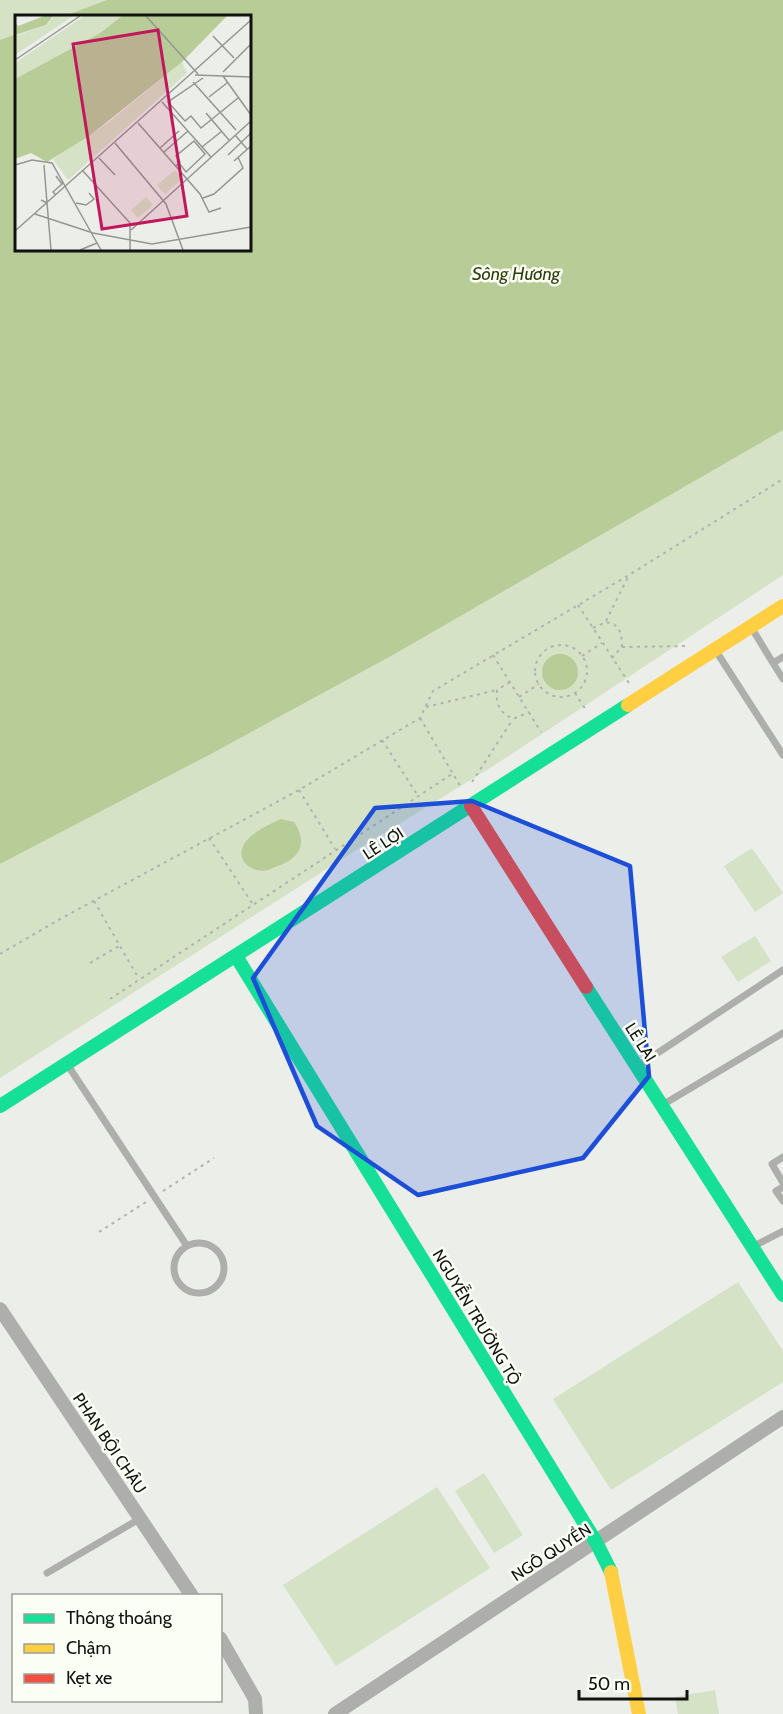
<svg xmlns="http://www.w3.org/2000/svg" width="783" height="1714" font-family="Cabin,sans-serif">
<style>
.green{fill:#d6e2c5}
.water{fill:#b8cc98}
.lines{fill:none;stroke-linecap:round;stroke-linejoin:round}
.path{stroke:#b2b2b1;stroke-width:2;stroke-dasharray:3 4.5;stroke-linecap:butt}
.lane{stroke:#aeafad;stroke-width:7}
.street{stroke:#aeafad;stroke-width:14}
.fast{stroke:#16e098;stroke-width:14}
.slow{stroke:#ffcf43;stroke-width:14}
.jam{stroke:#f24e42;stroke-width:14}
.marked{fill:#1d4ed8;fill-opacity:0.2;stroke:#1d4ed8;stroke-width:4.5;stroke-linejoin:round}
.labels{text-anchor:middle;stroke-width:5;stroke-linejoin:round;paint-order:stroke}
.street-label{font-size:16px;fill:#11120f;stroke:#fafef4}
.water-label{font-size:18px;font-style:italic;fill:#2e3f0a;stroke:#fafef4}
.inset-road{fill:none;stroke:#949692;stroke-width:1.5}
.view{fill:#c2185b;fill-opacity:0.15;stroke:#c2185b;stroke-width:3}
.inset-edge{fill:none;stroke:#11120f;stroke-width:3}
</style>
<rect width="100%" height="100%" fill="#eceee9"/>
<path class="green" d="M0,0H107L64,16H16V34L0,40Z
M783,430V575L495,765L350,854L0,1078V864L211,754L393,655Z
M752,848L783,893L755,912L724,866Z
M755,936L771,961L738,982L721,957Z
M738,1282L783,1351V1382L611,1490L553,1399Z
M484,1473L523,1535L494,1553L455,1491Z
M437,1487L490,1568L336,1666L283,1585Z
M715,1690L719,1714H678L675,1697Z"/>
<path class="water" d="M107,0H783V430L393,655L211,754L0,864V40L16,34V249H249V16H64Z
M542 672a18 18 0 1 1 36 0a18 18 0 1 1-36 0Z
M281,819L294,822C309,844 299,860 275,867C269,870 264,872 257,870C252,869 245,865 243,860C234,840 267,825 281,819Z"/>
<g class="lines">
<path class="path" d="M578,605L629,683
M606,621L629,575
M593,628L606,622L615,625L621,633L622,647L612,658
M535 671a26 26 0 1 1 52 0a26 26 0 1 1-52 0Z
M622,647L688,646
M493,655L541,732
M582,656L602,643
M510,682L497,690C496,705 499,712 513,719L529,712
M575,693L586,710
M519,697L539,684
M426,707L497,690
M420,718L462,789
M382,740L418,796
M472,782L513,719
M299,790L335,849
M209,838L254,906
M94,901L139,979
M0,954L62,918L299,790L420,718L433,691L629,575L783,479
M90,963L119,946
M110,999L452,774
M163,1191L214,1158
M99,1232L146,1202"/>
<path class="lane" d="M751,627L773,663
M716,651L783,755
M783,657L773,663L783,679
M67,1064L187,1246
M638,1066L783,970
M664,1104L783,1033
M783,1157L772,1164L783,1183
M783,1187L776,1191L783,1201
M174 1268a25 25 0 1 1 50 0a25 25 0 1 1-50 0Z
M754,1246L783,1231
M47,1573L141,1518"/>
<path class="street" d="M0,1309L192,1596
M220,1638L255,1699L256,1714
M335,1714L783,1417"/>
<path class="fast" d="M236,956L596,1542L611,1572
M586,987L783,1295
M0,1106L628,705"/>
<path class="slow" d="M628,705L783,606
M611,1572L639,1714"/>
<path class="jam" d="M471,806L586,987"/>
</g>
<path class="marked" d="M472,801L630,866L649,1076L583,1158L418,1195L317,1126L253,978L375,808Z"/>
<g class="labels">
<g class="street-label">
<text transform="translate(383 843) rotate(-33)" y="6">LÊ LỢI</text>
<text transform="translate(641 1042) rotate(57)" y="6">LÊ LAI</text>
<text transform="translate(477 1317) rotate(59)" y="6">NGUYỄN TRƯỜNG TỘ</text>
<text transform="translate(110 1443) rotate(56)" y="6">PHAN BỘI CHÂU</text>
<text transform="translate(551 1552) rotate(-33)" y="6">NGÔ QUYỀN</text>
</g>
<g class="water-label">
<text x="516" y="280">Sông Hương</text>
</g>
</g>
<g transform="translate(15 15)">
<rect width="236" height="236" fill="#eceee9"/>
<path d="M39,1H58L0,40V21L32,10ZM69,1H107L85,18L0,64V48ZM167,47L172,58L53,165L38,144L94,107ZM160,155L168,163L150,179L142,170ZM131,182L138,190L123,203L116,195Z" fill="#d6e2c5"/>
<path d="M29,1H38L31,10L0,20V7L3,11ZM107,1H212L167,47L74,121L32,147L16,138L0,144V64L85,18Z" fill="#b8cc98"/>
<path class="inset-road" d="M131,1L183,59M198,21L219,43M0,45L65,1M208,57L236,29M180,60L236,62M208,61L236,100M188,63L153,87L170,106L176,101L186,113L223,83M178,67L221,115M194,82L212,68M147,87L196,142M191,98L214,125M123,108L185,179L194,197L206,193M220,120L232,134M100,128L151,189L168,235M187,132L207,116M145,133L164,116M149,137L173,116M213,140L236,118M84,143L100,160M219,146L236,131M0,150L17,145L37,148L86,235M161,151L165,147L161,141L179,126L190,139L171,157L164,148M68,156L115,208V235M41,161L47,169L38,177L41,180M188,183L199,179L228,153L223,142M26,185L32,188L29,150M32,188L36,235M61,188L71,190L79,184L74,178M20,199L78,218L137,229L236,212M116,215L236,106M0,216L236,5M65,235L82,228"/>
<path class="view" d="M143,15L172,201L87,214L58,29Z"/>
<rect width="236" height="236" class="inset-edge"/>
</g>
<rect x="12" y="1594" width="210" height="108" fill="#fafef4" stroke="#9da098" stroke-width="1.5"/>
<rect x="24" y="1614" width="30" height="9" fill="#16e098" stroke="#9da098" stroke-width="1.5"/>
<text x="66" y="1624" font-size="18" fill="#11120f">Thông thoáng</text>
<rect x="24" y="1644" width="30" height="9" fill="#ffcf43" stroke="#9da098" stroke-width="1.5"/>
<text x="66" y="1654" font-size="18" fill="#11120f">Chậm</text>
<rect x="24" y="1674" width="30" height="9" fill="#f24e42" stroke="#9da098" stroke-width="1.5"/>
<text x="66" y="1684" font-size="18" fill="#11120f">Kẹt xe</text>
<path d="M579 1690v9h108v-9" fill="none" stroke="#11120f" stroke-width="3"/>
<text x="588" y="1690" font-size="18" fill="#11120f" stroke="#fafef4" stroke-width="4.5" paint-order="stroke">50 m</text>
</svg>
